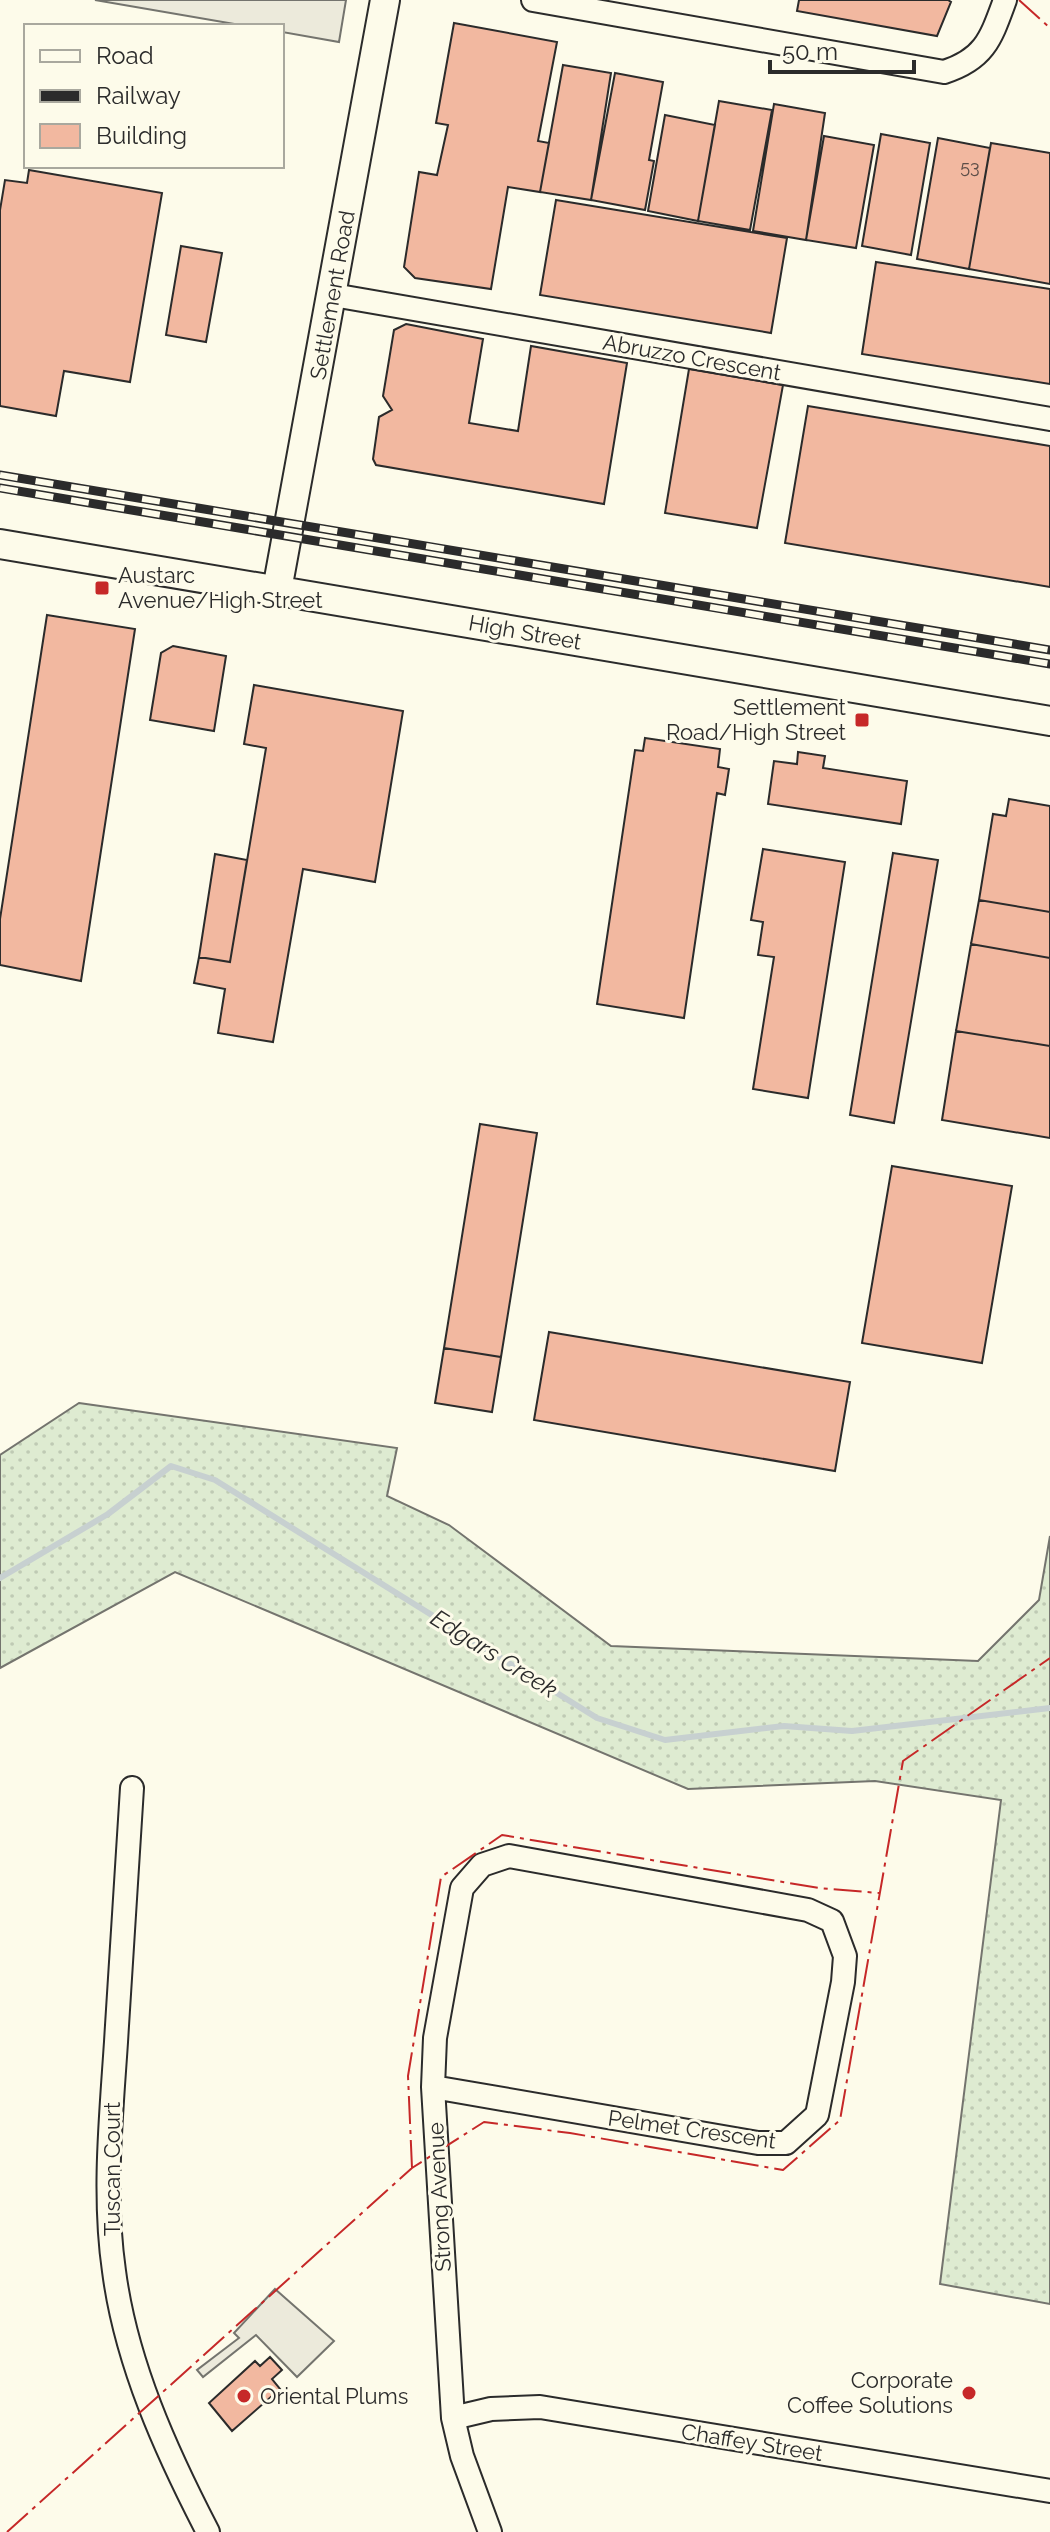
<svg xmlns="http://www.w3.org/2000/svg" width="1050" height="2532" font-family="Raleway,sans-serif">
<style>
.grass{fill:url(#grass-dots);stroke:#74746e;stroke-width:2}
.parking{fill:#eceadb;stroke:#74746e;stroke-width:2}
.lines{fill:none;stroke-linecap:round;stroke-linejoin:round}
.stream{stroke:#c7d0d0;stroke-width:6}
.building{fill:#f2b8a0;stroke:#2b2b2b;stroke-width:2}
.minor-casing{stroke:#2b2b2b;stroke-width:26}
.major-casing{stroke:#2b2b2b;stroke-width:32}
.minor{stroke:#fdfbea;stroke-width:22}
.major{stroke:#fdfbea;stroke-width:28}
.rail-casing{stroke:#2b2b2b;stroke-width:9}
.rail{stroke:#fdfbea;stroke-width:6;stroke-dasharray:18;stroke-linecap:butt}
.power{stroke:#c62828;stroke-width:2;stroke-dasharray:28 6 4 6;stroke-linecap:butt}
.poi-dot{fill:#c62828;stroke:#fdfbea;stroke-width:3}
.labels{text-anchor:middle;stroke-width:6;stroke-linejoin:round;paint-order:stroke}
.number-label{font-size:18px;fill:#5d4e48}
.street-label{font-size:22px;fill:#2b2b2b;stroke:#fdfbea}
.poi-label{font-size:22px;fill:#2b2b2b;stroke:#fdfbea;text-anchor:start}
.water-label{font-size:24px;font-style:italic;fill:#2b2b2b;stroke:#fdfbea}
</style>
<defs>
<pattern id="grass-dots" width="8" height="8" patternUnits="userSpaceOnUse" patternTransform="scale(2)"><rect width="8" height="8" fill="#deebd1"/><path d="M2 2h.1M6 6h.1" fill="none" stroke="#bfcab4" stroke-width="1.8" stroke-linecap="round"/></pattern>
</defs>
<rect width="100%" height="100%" fill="#fdfbea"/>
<path class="grass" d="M79,1403L397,1448L387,1496L449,1525L611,1646L978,1661L1039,1600L1050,1536V2304L940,2284L1001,1800L875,1781L688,1789L175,1572L0,1668V1455Z"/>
<path class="parking" d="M95,0H346L339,42L282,32V26H246Z
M275,2289L334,2341L297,2377L256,2335L203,2377L197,2370L239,2338L234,2333Z"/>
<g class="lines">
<path class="stream" d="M0,1578L108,1514L171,1466L215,1480L597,1718L665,1740L784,1726L852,1731L1050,1708"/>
</g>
<path class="building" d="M799,0H948L951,2L937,36L797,11Z
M454,23L557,42L538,141L549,143L540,192L508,187L491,289L415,278L404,267L419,172L437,175L448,125L436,123Z
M563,65L611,73L591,200L540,192Z
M615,73L663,82L649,160L654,161L645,210L591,200Z
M719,101L772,110L750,230L698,221Z
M774,104L825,113L806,240L753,231Z
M665,115L715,125L698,221L648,211Z
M881,134L930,143L911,255L862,246Z
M824,136L874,145L856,248L806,240Z
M938,138L990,148L969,269L917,259Z
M991,143L1050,153V284L969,269Z
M29,170L162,193L130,382L64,371L56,416L0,406V210L5,180L27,183Z
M556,200L787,238L771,333L540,295Z
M181,246L222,253L206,342L166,335Z
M876,262L1050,289V384L862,354Z
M406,324L483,339L469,423L518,431L531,346L627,363L604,504L376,465L373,459L379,417L392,410L383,396L394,330Z
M689,369L783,385L757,528L665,513Z
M808,406L1050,446V587L785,543Z
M47,615L135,629L81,981L0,965V919Z
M173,646L226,656L214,731L150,720L161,653Z
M254,685L403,711L375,882L303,869L273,1042L218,1033L225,989L194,983L199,957L230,962L266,748L244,744Z
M645,738L720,749L718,767L729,769L725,795L717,793L684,1018L597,1004L635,750L643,751Z
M798,752L825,756L823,768L907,781L901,824L768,804L774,761L797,764Z
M1009,799L1050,806V912L979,900L993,814L1006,816Z
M763,849L845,862L808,1098L753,1089L774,957L758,955L763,922L751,920Z
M893,853L938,860L894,1123L850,1115Z
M215,854L247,860L230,962L199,957Z
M979,900L1050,912V958L971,944Z
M971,944L1050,958V1046L956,1031Z
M956,1031L1050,1046V1138L942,1120Z
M480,1124L537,1133L501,1357L444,1348Z
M892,1166L1012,1186L982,1363L862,1343Z
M549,1332L850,1382L835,1471L534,1420Z
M444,1348L501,1357L492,1412L435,1403Z
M270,2357L282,2370L272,2379L280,2389L232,2431L209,2403L255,2361L260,2366Z"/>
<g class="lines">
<defs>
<path id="minor" d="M533,0L944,72C985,59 991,38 1005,0
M333,295L1050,419
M132,1788C127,1872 121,1957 116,2042C111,2118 103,2195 114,2271C126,2363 166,2451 208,2532
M433,2087L758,2143H786L817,2115L843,1982L845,1956L832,1921L808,1910L509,1856L482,1865L462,1888L435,2038L433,2087L453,2418L462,2456L490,2532
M453,2418L491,2409L540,2407L1050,2491"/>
<path id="major" d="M0,544L1050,721
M277,590L385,0"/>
</defs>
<use href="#minor" class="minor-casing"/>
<use href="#major" class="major-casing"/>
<use href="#minor" class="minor"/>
<use href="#major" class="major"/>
<defs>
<path id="rail" d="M0,475L1050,650
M0,488L1050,664"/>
</defs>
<use href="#rail" class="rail-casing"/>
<use href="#rail" class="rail"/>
<path class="power" d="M1019,0L1050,28
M412,2168L408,2076L441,1877L502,1835L819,1888L879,1893
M7,2532L412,2168L484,2122L570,2133L783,2170L840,2120L903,1761L1050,1658"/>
</g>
<g class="poi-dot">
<rect x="94" y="580" width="16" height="16" rx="4"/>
<rect x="854" y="712" width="16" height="16" rx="4"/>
<circle cx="969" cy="2393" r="8"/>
<circle cx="244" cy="2396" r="8"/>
</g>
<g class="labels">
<g class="number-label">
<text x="970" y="173">53</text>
</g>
<g class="street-label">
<text transform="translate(332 295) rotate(-80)" y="8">Settlement Road</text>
<text transform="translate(692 357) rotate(10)" y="8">Abruzzo Crescent</text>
<text transform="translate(525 632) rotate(10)" y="8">High Street</text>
<text transform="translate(692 2129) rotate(8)" y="8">Pelmet Crescent</text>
<text transform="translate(112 2169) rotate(-90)" y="8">Tuscan Court</text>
<text transform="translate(439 2197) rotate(-93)" y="8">Strong Avenue</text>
<text transform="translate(752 2442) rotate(9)" y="8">Chaffey Street</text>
</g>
<g class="poi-label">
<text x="118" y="583">Austarc<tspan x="118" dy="25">Avenue/High Street</tspan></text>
<text x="846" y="715" text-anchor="end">Settlement<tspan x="846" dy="25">Road/High Street</tspan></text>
<text x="953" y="2388" text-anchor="end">Corporate<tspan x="953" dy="25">Coffee Solutions</tspan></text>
<text x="260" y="2404">Oriental Plums</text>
</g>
<g class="water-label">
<text transform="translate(494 1654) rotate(32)" y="8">Edgars Creek</text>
</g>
</g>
<rect x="24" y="24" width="260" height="144" fill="#fdfbea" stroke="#a9a89e" stroke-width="2"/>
<rect x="40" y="50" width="40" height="12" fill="#fdfbea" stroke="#a9a89e" stroke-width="2"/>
<text x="96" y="64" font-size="24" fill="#2b2b2b">Road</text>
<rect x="40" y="90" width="40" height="12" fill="#2b2b2b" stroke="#a9a89e" stroke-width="2"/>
<text x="96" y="104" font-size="24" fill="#2b2b2b">Railway</text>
<rect x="40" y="124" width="40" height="24" fill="#f2b8a0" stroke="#a9a89e" stroke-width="2"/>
<text x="96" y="144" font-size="24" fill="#2b2b2b">Building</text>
<path d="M770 60v12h144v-12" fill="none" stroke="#2b2b2b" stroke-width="4"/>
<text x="782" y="60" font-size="24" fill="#2b2b2b" stroke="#fdfbea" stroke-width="6" paint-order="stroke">50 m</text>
</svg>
